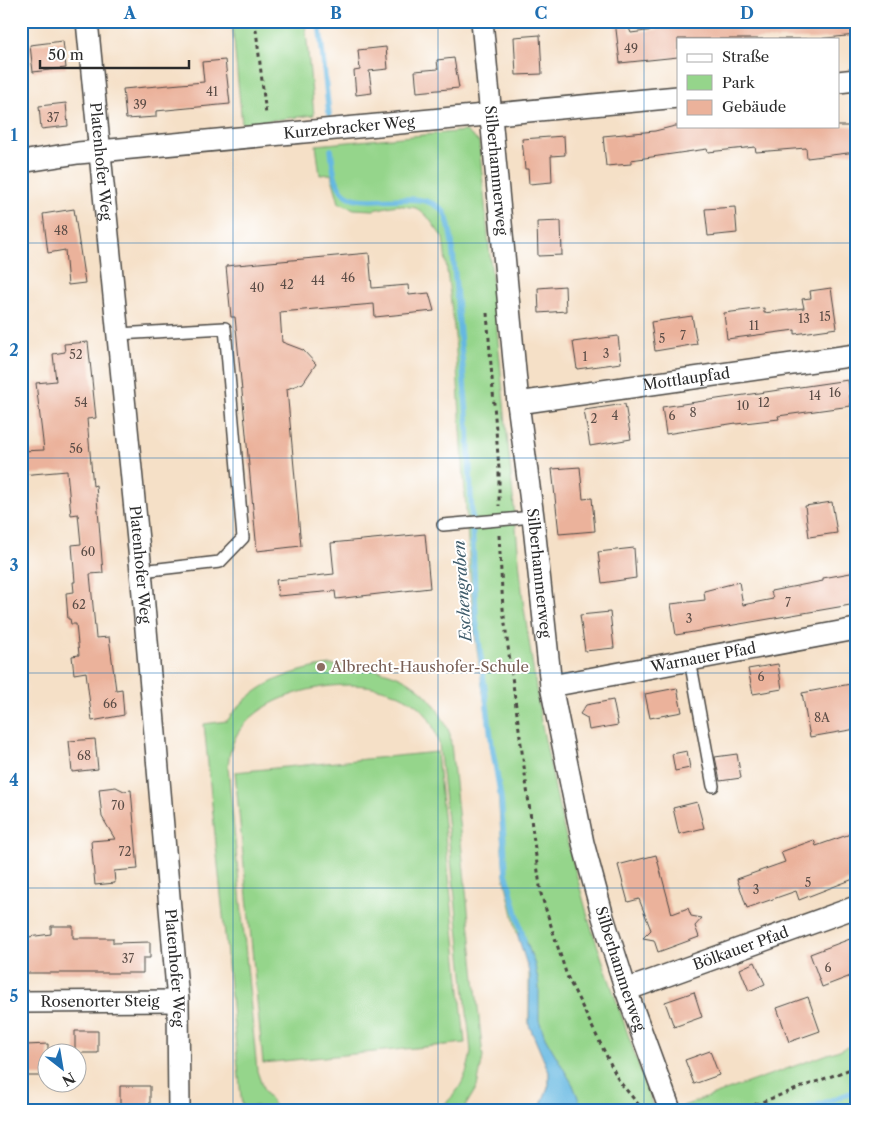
<svg xmlns="http://www.w3.org/2000/svg" width="877" height="1131" font-family="'Libre Caslon Text',serif">
<style>
.green{fill:#95d58b;stroke:#60805b}
.water{fill:#65b8e1;stroke:#487286}
.lines{fill:none;stroke-linecap:round;stroke-linejoin:round}
.stream{stroke:#65b8e1;stroke-width:5.5}
.building{fill:#ebb29b}
.lane-casing{stroke:#494642;stroke-width:14}
.street-casing{stroke:#494642;stroke-width:24}
.path{stroke:#494642;stroke-width:3;stroke-dasharray:4 4;stroke-linecap:butt}
.lane{stroke:#fff;stroke-width:11}
.street{stroke:#fff;stroke-width:21}
.grid{fill:none;stroke:#1f6fb2;stroke-width:1;stroke-opacity:0.55}
.education-dot{fill:#8d6e63;stroke:#fff;stroke-width:2}
.labels{text-anchor:middle;stroke-width:4;stroke-linejoin:round;paint-order:stroke}
.number-label{font-size:12px;fill:#5b4d47}
.street-label{font-size:15px;fill:#2b2b2b;stroke:#fff}
.education-label{font-size:15px;fill:#785e54;stroke:#fff;text-anchor:start}
.water-label{font-size:16px;font-style:italic;fill:#3f5c6b;stroke:#fff}
.neatline{fill:none;stroke:#1f6fb2;stroke-width:2}
.grid-label{font-size:16px;text-anchor:middle;font-weight:bold;fill:#1f6fb2}
</style>
<rect width="100%" height="100%" fill="#fff"/>
<filter id="ink" filterUnits="userSpaceOnUse"><feTurbulence type="fractalNoise" baseFrequency=".02" numOctaves="2"/><feDisplacementMap in="SourceGraphic" scale="10" xChannelSelector="R" yChannelSelector="G"/><feConvolveMatrix kernelMatrix="1 2 1 2 8 2 1 2 1" color-interpolation-filters="sRGB"/></filter>
<filter id="wash" filterUnits="userSpaceOnUse"><feTurbulence type="fractalNoise" baseFrequency=".0096" numOctaves="4" result="noise"/><feDisplacementMap in="SourceGraphic" scale="20" xChannelSelector="R" yChannelSelector="G"/><feGaussianBlur stdDeviation="1.12" result="paint"/><feColorMatrix in="noise" values="0 0 0 0 0 0 0 0 0 0 0 0 0 0 0 0 0 1.4 0 .05"/><feComposite in="paint" operator="in"/></filter>
<g filter="url(#wash)">
<rect width="100%" height="100%" fill="#f5e0c7"/>
<path class="green" d="M232,21H305L314,115L242,124Z
M466,131L479,142L523,601L541,721L563,826L590,924L654,1110H539L549,1085V1072L529,1025V968L517,933L504,876L497,780L491,748L473,622L455,336L443,238L427,216L416,208L397,205L373,210L354,209L339,203L331,174L320,175L316,145Z
M330,665C388,667 426,676 450,734L483,1057L477,1087L463,1110H437C459,1094 467,1078 471,1051L439,744C436,734 433,725 427,716C389,667 281,681 244,725C233,737 229,752 228,767L257,1071L264,1091L278,1110H261L257,1106L242,1107L204,724L227,721C252,685 288,671 330,665Z
M437,752L465,1043L263,1063L235,772Z
M856,1044V1110H684L683,1106Z"/>
<path class="water" d="M517,933L524,935L535,965L539,985V1020L545,1037L573,1085L583,1110H539L549,1085V1072L529,1025L530,975Z"/>
<g class="lines">
<path class="stream" d="M319,21L329,114
M331,150C333,164 333,179 342,191C359,213 421,184 444,212C449,219 450,234 452,242L468,427L476,618L492,746L501,798L506,873L524,941
M804,1110L856,1091"/>
</g>
<g id="blocks">
<path class="building" d="M615,21H626L631,33L721,21H745V25L779,21H856V35L817,39H678V57L620,63Z
M540,35L542,74L516,75L514,37Z
M63,41L66,68L33,72L30,45Z
M386,47L388,69L369,71L372,93L356,95L354,71L360,70L358,50Z
M454,58L459,88L417,92L415,71L438,69L437,60Z
M225,60L230,104L156,111V117L126,119L123,89L204,82L202,62Z
M66,103L68,126L41,129L39,106Z
M675,126H856V152L807,158L806,148L756,152L755,147L708,152L707,149L631,160V164L606,166L603,136L655,131Z
M564,136L565,155L551,156L552,182L529,184L528,169H525L522,139Z
M735,207L737,233L708,236L705,209Z
M74,209L85,283L68,285L65,250L48,253L43,214Z
M561,221L562,255L538,256L537,222Z
M369,253L372,288L408,285L409,295L429,293L434,311L375,317L374,304L280,312L282,342L303,350L316,364L303,383L287,389L301,546L257,551L235,317H231L226,266Z
M565,286L566,311L539,313L538,288Z
M831,288L837,328L795,334V330L727,339L724,313L764,308V313L804,308L802,299L811,298L810,291Z
M692,316L697,344L655,351L651,322Z
M618,336L621,363L577,369L573,342Z
M88,342L96,418L87,419L93,486L96,485L103,573L90,574L96,638L109,637L116,690L122,689L124,715L92,721L86,672L74,674L72,656L79,655L76,624H71L70,619H68L66,593L74,592L73,582H75L72,545L81,544L78,514L71,515L67,471L21,475V451L44,450L36,383L56,381L53,354L65,352L64,344Z
M848,380L851,406L778,416L779,419L736,424V423L666,434L662,407Z
M625,404L631,439L590,446L584,410Z
M580,467L583,499L592,498L595,531L559,534L552,469Z
M832,502L837,533L809,537L805,506Z
M425,534L430,588L336,599L335,591L278,596L276,580L334,574L331,543Z
M634,548L636,578L602,583L598,552Z
M856,572V604L676,635L671,604L705,600L704,591L739,582L743,605L773,599L771,591L823,581V578Z
M610,612L614,648L585,651L580,615Z
M778,664L782,689L753,694L748,669Z
M856,683V729L810,737L802,693Z
M677,688L682,712L650,718L645,694Z
M613,700L618,725L589,730L587,718L580,714L586,705Z
M95,739L98,769L72,772L69,741Z
M687,751L690,768L675,771L672,754Z
M737,754L741,778L720,781L715,757Z
M116,787L124,791L131,790L138,869L114,871L115,883L95,885L91,841L115,839L102,817L99,789Z
M697,802L704,828L679,834L673,808Z
M856,832V878L799,900L796,891L747,908L737,879L785,862L781,852L814,840L816,846Z
M656,855L672,914L688,908L691,916L702,918L695,926L699,937L658,952L654,940L643,938L651,930L639,899L628,902L618,865Z
M51,926H73V938H113V943L150,942V958H143V973H21V938L51,934Z
M850,939L856,953V974L822,987L810,954Z
M755,962L765,984L749,991L740,969Z
M694,992L702,1017L674,1027L665,1002Z
M808,997L820,1031L789,1042L777,1008Z
M75,1031H98V1053H75Z
M48,1044V1076H26V1045Z
M710,1051L719,1075L694,1084L685,1060Z
M120,1086H150V1110H120Z"/>
</g>
</g>
<g filter="url(#ink)">
<use href="#blocks" fill-opacity="0" stroke="#494642" stroke-width="1"/>
<g class="lines">
<defs>
<path id="lane" d="M118,334L225,328L243,538L220,562L141,571
M443,525L533,517
M690,660L713,786"/>
<g id="street">
<path id="s1" d="M87,21L141,571L178,1001L179,1110"/>
<path id="s2" d="M482,21L518,403L533,517L551,686L583,843L603,917L626,990L670,1110"/>
<path d="M838,82L856,80"/>
<path id="s3" d="M21,162L78,153L678,97"/>
<path id="s4" d="M518,403L856,355"/>
<path id="s5" d="M551,686L856,629"/>
<path id="s6" d="M626,990L856,907"/>
<path id="s7" d="M21,1002L178,1001"/>
</g>
</defs>
<use href="#lane" class="lane-casing"/>
<use href="#street" class="street-casing"/>
<path class="path" d="M255,21L266,115
M487,313L499,469V506
M499,535L503,609L541,894L567,976L619,1081L638,1104L649,1109
M740,1110L856,1067"/>
<use href="#lane" class="lane"/>
<use href="#street" class="street"/>
</g>
</g>
<path class="grid" d="M233,21V1110M438,21V1110M644,21V1110M21,243H856M21,458H856M21,673H856M21,888H856"/>
<circle class="education-dot" cx="321" cy="667" r="5"/>
<g class="labels">
<g class="number-label">
<text x="631" y="53">49</text>
<text x="212" y="96">41</text>
<text x="140" y="109">39</text>
<text x="53" y="122">37</text>
<text x="61" y="235">48</text>
<text x="348" y="282">46</text>
<text x="318" y="285">44</text>
<text x="287" y="289">42</text>
<text x="257" y="292">40</text>
<text x="825" y="321">15</text>
<text x="804" y="323">13</text>
<text x="754" y="330">11</text>
<text x="683" y="340">7</text>
<text x="662" y="343">5</text>
<text x="606" y="358">3</text>
<text x="76" y="359">52</text>
<text x="585" y="361">1</text>
<text x="835" y="397">16</text>
<text x="815" y="400">14</text>
<text x="81" y="407">54</text>
<text x="764" y="407">12</text>
<text x="743" y="410">10</text>
<text x="693" y="417">8</text>
<text x="615" y="420">4</text>
<text x="672" y="420">6</text>
<text x="594" y="423">2</text>
<text x="76" y="453">56</text>
<text x="88" y="556">60</text>
<text x="788" y="607">7</text>
<text x="79" y="609">62</text>
<text x="689" y="623">3</text>
<text x="761" y="681">6</text>
<text x="110" y="708">66</text>
<text x="822" y="722">8A</text>
<text x="84" y="760">68</text>
<text x="118" y="810">70</text>
<text x="125" y="856">72</text>
<text x="808" y="887">5</text>
<text x="756" y="894">3</text>
<text x="128" y="963">37</text>
<text x="828" y="972">6</text>
</g>
<g class="street-label">
<text dy="5" stroke="none"><textPath href="#s3" startOffset="330">Kurzebracker Weg</textPath></text>
<text dy="5" stroke="none"><textPath href="#s1" startOffset="141">Platenhofer Weg</textPath></text>
<text dy="5" stroke="none"><textPath href="#s2" startOffset="150">Silberhammerweg</textPath></text>
<text dy="5" stroke="none"><textPath href="#s4" startOffset="170">Mottlaupfad</textPath></text>
<text dy="5" stroke="none"><textPath href="#s1" startOffset="546">Platenhofer Weg</textPath></text>
<text dy="5" stroke="none"><textPath href="#s2" startOffset="555">Silberhammerweg</textPath></text>
<text dy="5" stroke="none"><textPath href="#s5" startOffset="155">Warnauer Pfad</textPath></text>
<text dy="5" stroke="none"><textPath href="#s6" startOffset="122">Bölkauer Pfad</textPath></text>
<text dy="5" stroke="none"><textPath href="#s2" startOffset="960">Silberhammerweg</textPath></text>
<text dy="5" stroke="none"><textPath href="#s1" startOffset="951">Platenhofer Weg</textPath></text>
<text dy="5" stroke="none"><textPath href="#s7" startOffset="79">Rosenorter Steig</textPath></text>
</g>
<g class="education-label">
<text x="331" y="672">Albrecht-Haushofer-Schule</text>
</g>
<g class="water-label">
<text transform="translate(462 591) rotate(-94)" y="6">Eschengraben</text>
</g>
</g>
<rect width="877" height="1131" fill="none" stroke="#fff" stroke-width="55"/>
<rect x="677" y="38" width="162" height="90" fill="#ffffff" stroke="#aaaaaa"/>
<rect x="687" y="54" width="25" height="8" fill="#ffffff" stroke="#aaaaaa"/>
<text x="722" y="62" font-size="15" fill="#2b2b2b">Straße</text>
<rect x="687" y="75" width="25" height="15" fill="#95d58b" stroke="#aaaaaa"/>
<text x="722" y="88" font-size="15" fill="#2b2b2b">Park</text>
<rect x="687" y="100" width="25" height="15" fill="#ebb29b" stroke="#aaaaaa"/>
<text x="722" y="112" font-size="15" fill="#2b2b2b">Gebäude</text>
<g transform="translate(62 1068) rotate(149)"><circle r="24" fill="#ffffff" stroke="#aaaaaa"/>
<path d="M0-4L9 19L0 12L-9 19Z" fill="#1f6fb2"/>
<text y="-8" font-size="14" font-weight="bold" text-anchor="middle" fill="#2b2b2b">N</text>
</g>
<path d="M40 60v8h149v-8" fill="none" stroke="#2b2b2b" stroke-width="2.5"/>
<text x="48" y="60" font-size="15" fill="#2b2b2b" stroke="#ffffff" stroke-width="4" paint-order="stroke">50 m</text>
<rect x="28" y="28" width="822" height="1076" class="neatline"/>
<g class="grid-label">
<text x="130" y="19">A</text>
<text x="336" y="19">B</text>
<text x="541" y="19">C</text>
<text x="747" y="19">D</text>
<text x="14" y="141">1</text>
<text x="14" y="356">2</text>
<text x="14" y="571">3</text>
<text x="14" y="786">4</text>
<text x="14" y="1002">5</text>
</g>
</svg>
